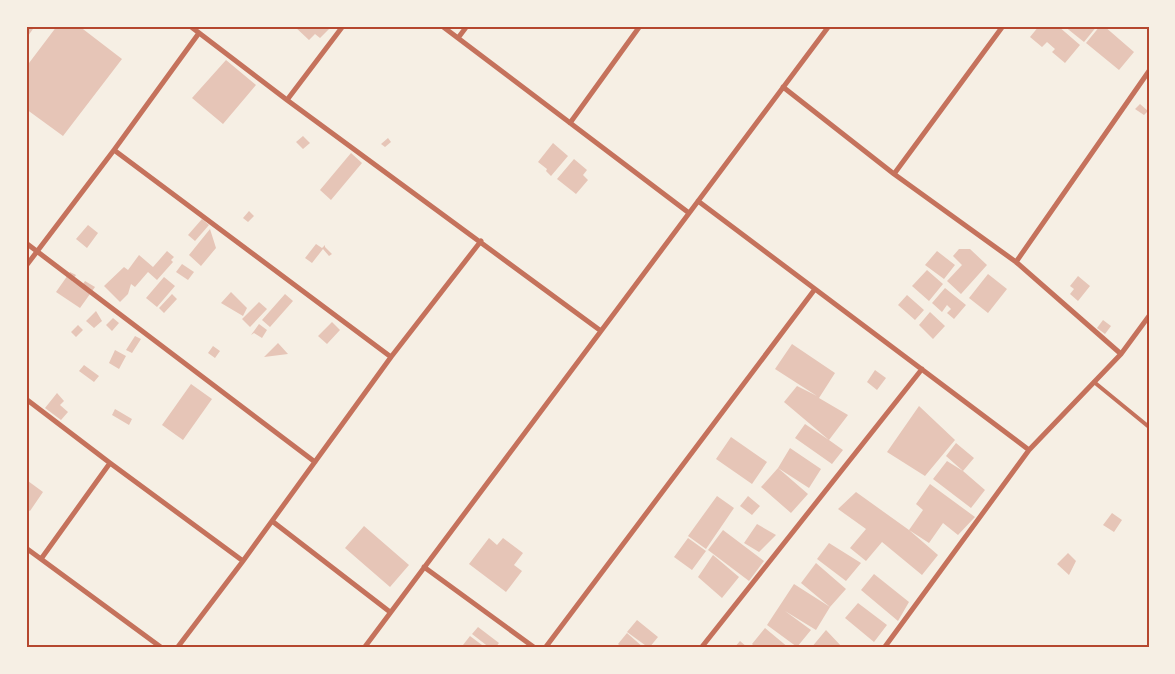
<svg xmlns="http://www.w3.org/2000/svg" width="1175" height="674" font-family="Ubuntu,sans-serif">
<style>
.building{fill:#e6c5b7}
.lines{fill:none;stroke-linecap:round;stroke-linejoin:round}
.service{stroke:#c5725c;stroke-width:4}
.minor{stroke:#c5725c;stroke-width:5}
.neatline{fill:none;stroke:#b5482f;stroke-width:2}
</style>
<rect width="100%" height="100%" fill="#f6efe4"/>
<path class="building" d="M26,26H35L28,36L26,34Z
M57,26H79L122,59L63,136L26,109V67Z
M294,26H328L330,28L320,38L315,34L309,40Z
M1039,26H1058L1080,45L1065,63L1052,52L1055,49L1047,42L1042,47L1030,37Z
M1064,26H1097L1084,42Z
M1100,26H1104L1134,52L1119,70L1086,43Z
M226,60L256,85L223,124L192,98Z
M1140,104L1148,111L1144,115L1135,109Z
M303,136L310,143L303,149L296,142Z
M388,138L391,142L385,147L381,144Z
M553,143L568,156L551,176L546,171L547,169L538,162Z
M351,153L362,163L331,200L320,190Z
M574,159L587,170L583,175L588,180L576,194L557,179Z
M249,211L254,216L248,222L243,218Z
M202,219L209,225L195,241L188,235Z
M88,225L98,233L87,248L76,239Z
M210,229L216,248L201,266L189,255Z
M316,244L322,248L325,245V247L332,254L329,256L323,249L312,263L305,258Z
M959,249H970L987,265L961,294L947,281L962,265L953,256Z
M167,251L174,257L171,260L173,262L157,280L148,272L135,287L131,284L128,294L120,302L104,286L124,267L128,270L139,255L153,267Z
M937,251L955,265L944,279L925,265Z
M182,264L194,272L188,280L176,272Z
M927,270L943,284L929,301L912,286Z
M70,272L76,275L72,281L81,287L85,281L95,287L80,308L56,292Z
M988,274L1007,289L988,313L969,298Z
M1078,276L1090,286L1078,301L1070,294L1074,289L1070,286Z
M164,277L175,286L157,307L146,298Z
M945,288L966,305L954,319L947,313L951,309L947,305L942,312L932,303Z
M231,292L247,308L243,316L221,303Z
M172,294L177,299L164,313L159,308Z
M285,294L293,301L270,327L262,320Z
M907,295L924,310L915,320L898,305Z
M259,302L267,309L250,327L242,319Z
M96,311L102,321L94,328L86,321Z
M930,312L945,326L933,339L919,325Z
M113,318L119,323L112,331L106,325Z
M1103,320L1111,326L1105,334L1097,328Z
M332,322L340,330L327,344L318,336Z
M259,324L267,330L262,338L254,333L251,335Z
M78,325L83,330L76,337L71,332Z
M135,336L141,339L132,353L126,350Z
M278,343L288,354L264,357Z
M792,344L835,373L819,398L848,415L829,440L843,450L832,464L795,438L805,424L829,440L784,402L797,386L817,396L775,369Z
M213,346L220,351L215,358L208,353Z
M115,350L126,356L119,369L109,363Z
M84,365L99,376L94,382L79,371Z
M875,370L886,378L877,390L867,382Z
M191,384L212,399L183,440L162,425Z
M57,393L64,401L60,405L68,412L61,420L45,408Z
M919,406L955,440L925,476L887,452Z
M115,409L132,419L129,425L112,415Z
M731,437L767,462L752,484L716,459Z
M956,443L974,458L963,471L946,456Z
M790,448L821,469L809,488L778,468Z
M947,461L963,471L985,490L971,508L933,479Z
M778,468L808,494L791,513L761,487Z
M28,481L43,492L30,511L26,509V484Z
M930,484L975,517L958,535L943,523L929,543L909,530L923,510L916,504Z
M856,492L909,530L938,555L922,575L882,542L866,561L850,548L866,529L838,509Z
M717,496L734,508L706,549L688,536Z
M748,496L760,506L752,515L740,506Z
M1112,513L1122,520L1114,532L1103,525Z
M757,524L776,535L759,552L744,543Z
M364,526L409,565L390,587L345,548Z
M723,530L764,561L749,581L708,550Z
M489,538L497,545L503,538L523,553L514,565L522,571L506,592L469,564Z
M688,538L706,551L692,570L674,557Z
M829,543L861,563L846,581L817,559Z
M1068,553L1076,561L1069,575L1057,564Z
M713,555L739,577L722,598L698,577Z
M816,563L846,589L830,607L801,583Z
M874,574L909,602L898,621L861,590Z
M794,584L830,607L816,630L785,611L811,630L797,647L767,625Z
M858,603L887,625L874,642L845,618Z
M637,620L658,637L649,648L627,632Z
M478,627L499,643L495,648H490L472,634Z
M765,628L789,648H756L752,644Z
M826,630L843,648H811Z
M627,633L644,648H623L618,644Z
M470,636L486,648H467L463,645Z
M740,641L748,648H734Z"/>
<g class="lines">
<path class="service" d="M1094,382L1149,427"/>
<path class="minor" d="M190,26L287,100L601,331
M442,26L689,213
M458,38L467,26
M783,87L894,174L1016,262L1121,354
M287,100L343,26
M570,123L640,26
M114,150L391,357
M894,174L1003,26
M698,201L1029,450
M26,243L315,462
M1016,262L1149,71
M26,266L114,150L199,33
M26,399L110,463L243,561
M272,521L390,612
M26,548L162,648
M41,559L110,463
M424,567L535,648
M177,648L243,561L391,357L481,241
M364,648L829,26
M545,648L815,289
M701,648L922,369
M884,648L1029,450L1121,354L1149,316"/>
</g>
<rect width="1175" height="674" fill="none" stroke="#f6efe4" stroke-width="55"/>
<rect x="28" y="28" width="1120" height="618" class="neatline"/>
</svg>
